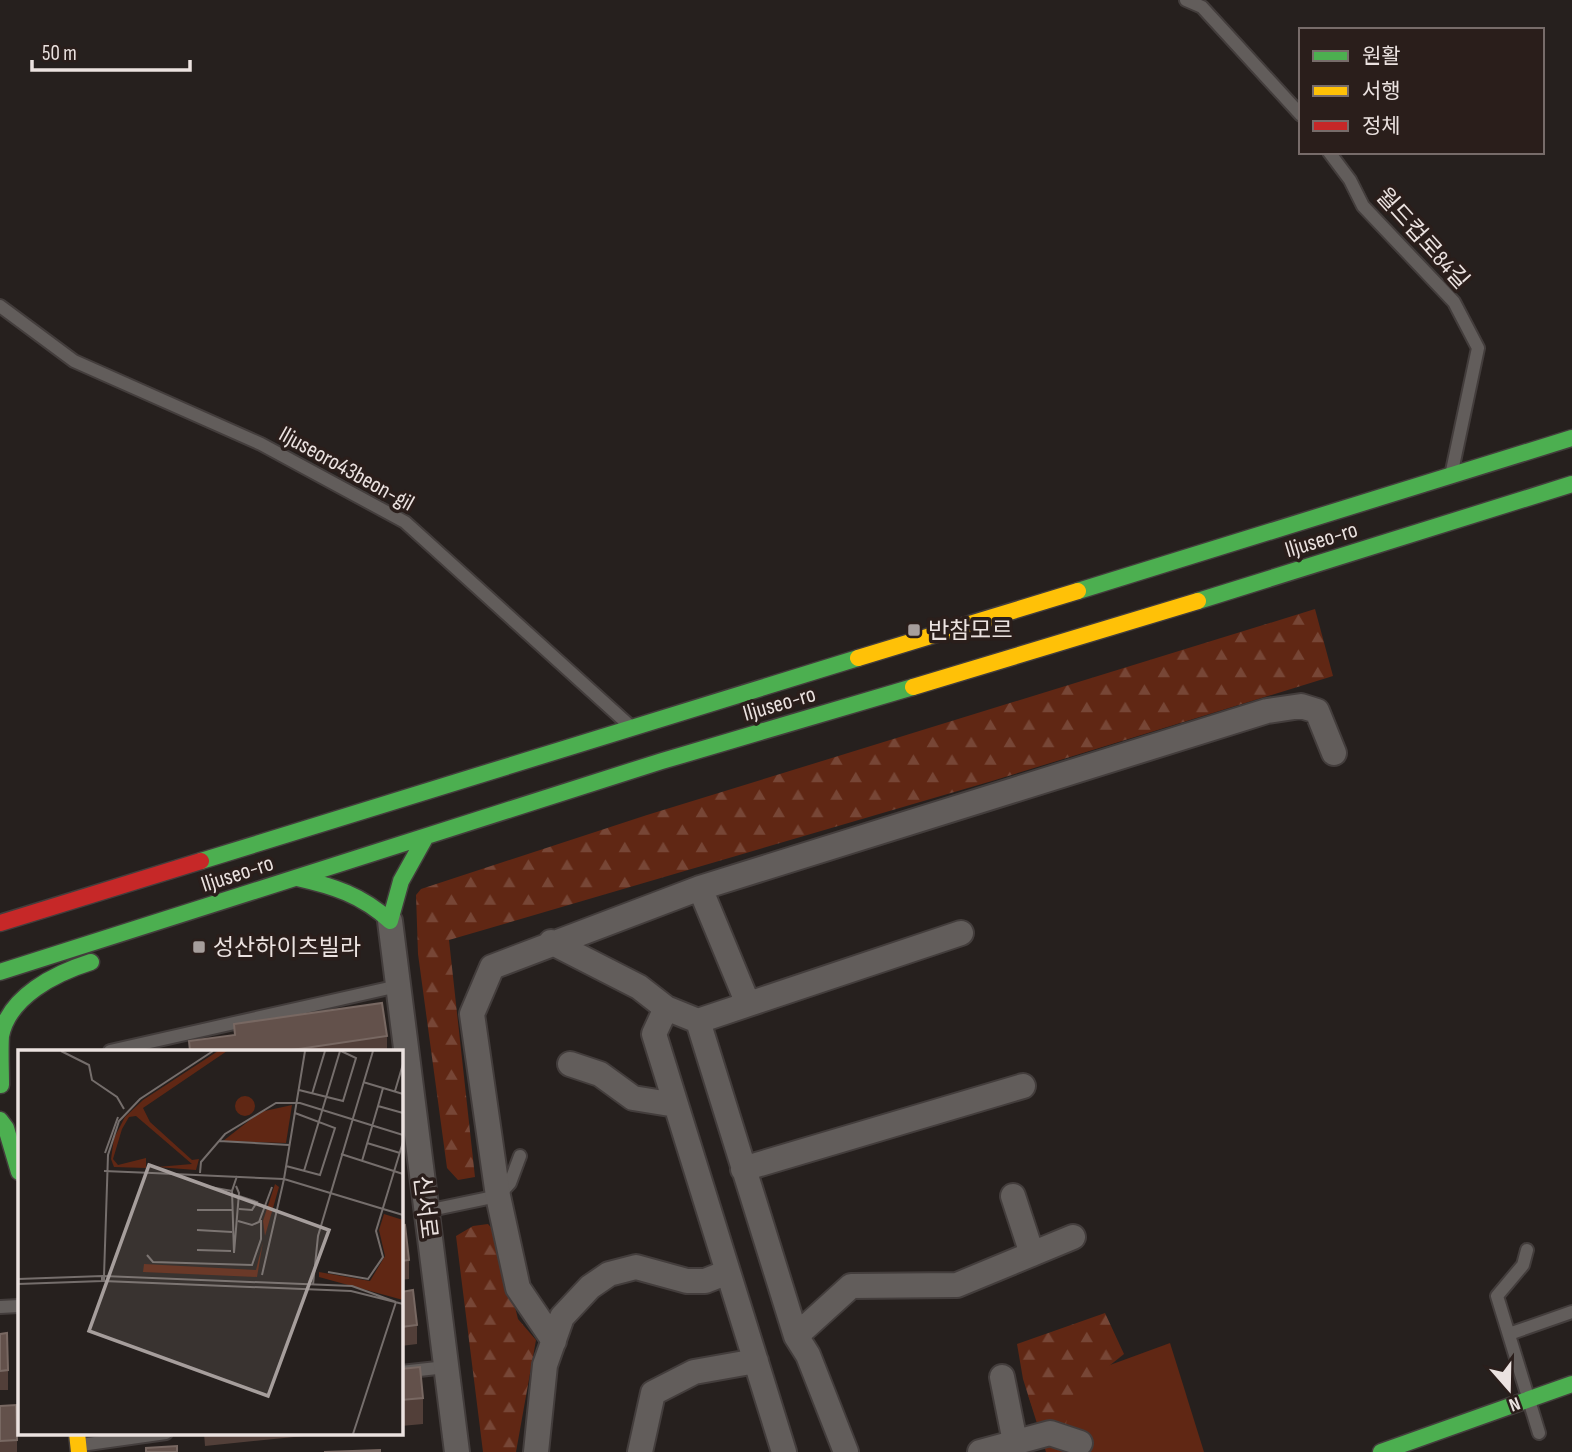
<svg xmlns="http://www.w3.org/2000/svg" width="1572" height="1452" font-family="'Sofia Sans Condensed','Noto Sans KR',sans-serif">
<style>
.green{fill:#602714}
.forest{fill:url(#forest-firs)}
.lines{fill:none;stroke-linecap:round;stroke-linejoin:round}
.lane-casing{stroke:#433d3c;stroke-width:16}
.street-casing{stroke:#433d3c;stroke-width:28}
.fast-casing{stroke:#433d3c;stroke-width:19}
.slow-casing{stroke:#433d3c;stroke-width:19}
.jam-casing{stroke:#433d3c;stroke-width:19}
.lane{stroke:#625d5b;stroke-width:12}
.street{stroke:#625d5b;stroke-width:24}
.fast{stroke:#4caf50;stroke-width:16}
.slow{stroke:#ffc107;stroke-width:16}
.jam{stroke:#c62828;stroke-width:16}
.wall{fill:#523f39}
.building{fill:#63514b;stroke:#786862;stroke-width:2}
.poi-dot{fill:#a69e9c;stroke:#2a1e1b;stroke-width:2.5}
.labels{text-anchor:middle;stroke-width:7;stroke-linejoin:round;paint-order:stroke}
.street-label{font-size:23px;fill:#ebe2e0;stroke:#2a1e1b}
.poi-label{font-size:23px;fill:#ebe2e0;stroke:#2a1e1b;text-anchor:start}
.inset-road{fill:none;stroke:#756e6c;stroke-width:2}
.view{fill:#a69e9c;fill-opacity:0.15;stroke:#a69e9c;stroke-width:3.5}
.inset-edge{fill:none;stroke:#ebe2e0;stroke-width:3.5}
</style>
<defs>
<pattern id="forest-firs" width="22" height="20" patternUnits="userSpaceOnUse" patternTransform="scale(1.75)"><rect width="22" height="20" fill="#602714"/><path d="M5 1l3.5 6h-7zM16 11l3.5 6h-7z" fill="#774636"/></pattern>
</defs>
<rect width="100%" height="100%" fill="#26201e"/>
<path class="green" d="M1170,1343L1204,1452H1048L1028,1395Z"/>
<path class="forest" d="M1315,609L1333,676L992,781L449,940L475,1177L458,1180L447,1168L418,954L416,895L421,889L647,815Z
M488,1224L497,1234L518,1319L536,1340L516,1452H483L456,1236L473,1226Z
M1105,1313L1124,1354L1069,1398L1063,1452H1046L1023,1379L1017,1344Z"/>
<g class="lines">
<defs>
<path id="lane" d="M1186,0L1202,7L1301,115
M1329,152L1350,180L1363,206L1454,302L1478,348L1452,471
M0,306L74,361L261,444L405,522L629,725
M110,1051L398,986
M426,1211L498,1196L510,1183L520,1156
M1527,1250L1523,1265L1497,1296L1539,1433
M0,1307L19,1306
M1509,1334L1572,1312
M401,1372L446,1367
M81,1445L166,1433"/>
<path id="street" d="M700,888L748,1004
M390,921L457,1452
M551,942L639,987L666,1008
M698,1021L961,933
M570,1064L600,1074L633,1098L676,1105
M743,1169L1023,1086
M1013,1196L1032,1254
M796,1336L851,1286L957,1285L1073,1237
M554,1341L518,1288L498,1196L472,1014L492,967L700,888L1267,711L1301,706L1317,711L1334,753
M1002,1377L1015,1442
M536,1452L545,1365L562,1317L590,1287L609,1274L636,1267L687,1281H705L728,1272
M640,1452L653,1393L694,1372L756,1361
M784,1452L654,1034L666,1008L698,1021L796,1336L808,1355L846,1452
M980,1452L1050,1433L1080,1443"/>
<path id="fast" d="M1078,591L1572,438
M1198,601L1572,484
M201,861L858,658
M297,878C333,886 362,895 390,921
M390,921L401,881L425,838
M0,972L662,761L913,687
M1,1085C1,1069 0,1051 1,1036C9,996 56,973 91,962
M0,1120L6,1128L19,1172
M1381,1452L1572,1384"/>
<path id="slow" d="M858,658L1078,591
M913,687L1198,601
M77,1433L79,1452"/>
<path id="jam" d="M0,923L201,861"/>
</defs>
<use href="#lane" class="lane-casing"/>
<use href="#street" class="street-casing"/>
<use href="#fast" class="fast-casing"/>
<use href="#slow" class="slow-casing"/>
<use href="#jam" class="jam-casing"/>
<use href="#lane" class="lane"/>
<use href="#street" class="street"/>
<use href="#fast" class="fast"/>
<use href="#slow" class="slow"/>
<use href="#jam" class="jam"/>
</g>
<path class="wall" d="M234,1024L387,1036V1051H189V1041L234,1035Z
M401,1226L409,1260V1279L401,1280Z
M401,1292L417,1325V1344L401,1346Z
M0,1334L8,1370V1390H0Z
M401,1369L423,1398V1424L401,1426Z
M0,1406L17,1440V1452H0Z
M204,1433H334L205,1446Z"/>
<path class="building" d="M382,1003L387,1036L285,1051H190L189,1041L235,1035L234,1024Z
M405,1225L409,1260L401,1261V1226Z
M413,1290L417,1325L401,1327V1292Z
M7,1333L8,1370L0,1371V1334Z
M420,1367L423,1398L401,1400V1369Z
M16,1405L17,1440L0,1441V1406Z
M177,1446V1452H146V1448Z
M380,1450V1452H324Z"/>
<g class="poi-dot">
<rect x="907" y="623" width="14" height="14" rx="3.5"/>
<rect x="192" y="940" width="14" height="14" rx="3.5"/>
</g>
<g class="labels">
<g class="street-label">
<text transform="translate(1423 238) rotate(48)" y="8">월드컵로84길</text>
<text transform="translate(347 468) rotate(29)" y="8">Iljuseoro43beon-gil</text>
<text transform="translate(1321 539) rotate(-17)" y="8">Iljuseo-ro</text>
<text transform="translate(779 703) rotate(-16)" y="8">Iljuseo-ro</text>
<text transform="translate(237 873) rotate(-18)" y="8">Iljuseo-ro</text>
<text transform="translate(426 1207) rotate(83)" y="8">신서로</text>
</g>
<g class="poi-label">
<text x="928" y="638">반참모르</text>
<text x="213" y="955">성산하이츠빌라</text>
</g>
</g>
<g transform="translate(18 1050)">
<rect width="385" height="385" fill="#26201e"/>
<path d="M217 56a10 10 0 1 1 20 0a10 10 0 1 1-20 0ZM274,55L268,93L205,91L242,62ZM366,164L385,170V250L301,227V222L352,231L367,206L361,180Z" fill="#602714"/>
<path d="M200,1H209L125,58L132,72L174,110L181,109L178,120L139,117L174,114L118,66L111,67L104,79L95,109L100,115L128,108V118L96,117L93,109L96,88L107,67L125,50ZM257,134L261,137L247,186L245,171ZM245,192L239,227L125,222L126,214L238,220Z" fill="#602714"/>
<path class="inset-road" d="M43,1L71,15L74,30L99,47L106,59M345,32L385,44M365,38L360,56L385,63M281,40L325,51L338,8L323,1M377,41L385,14M294,44L307,1M201,91L271,95M349,93L382,103M87,103L100,67M323,104L385,124M344,111L360,56M268,116L302,125L317,78L277,63M86,121L134,123M286,121L322,1M134,123L266,129M182,123L183,112L207,84L258,53H282L385,85M266,129L385,165M187,136L214,141M218,136L221,143L216,203L214,141L219,126M221,159L234,160L239,152L221,146M179,160H215M220,171L234,175L241,172L254,137M179,180L214,182M179,200L213,201M129,205L135,212L234,215L243,189V170M310,222L350,229L365,207L358,181L385,92M244,225L266,129L287,1M86,226L90,105L101,71L122,49L195,1M0,229L84,226V231L0,234M295,235L300,186L355,1M378,252L334,236L86,226V231L333,241L385,254M335,384L378,252"/>
<path class="view" d="M131,115L311,180L250,346L71,281Z"/>
<rect width="385" height="385" class="inset-edge"/>
</g>
<rect x="1299" y="28" width="245" height="126" fill="#2a1e1b" stroke="#776c6a" stroke-width="2"/>
<rect x="1313" y="51" width="35" height="10" fill="#4caf50" stroke="#776c6a" stroke-width="2"/>
<text x="1362" y="63" font-size="21" fill="#ebe2e0">원활</text>
<rect x="1313" y="86" width="35" height="10" fill="#ffc107" stroke="#776c6a" stroke-width="2"/>
<text x="1362" y="98" font-size="21" fill="#ebe2e0">서행</text>
<rect x="1313" y="121" width="35" height="10" fill="#c62828" stroke="#776c6a" stroke-width="2"/>
<text x="1362" y="133" font-size="21" fill="#ebe2e0">정체</text>
<g transform="translate(1509 1389) rotate(160)" stroke="#2a1e1b" stroke-width="5" paint-order="stroke">
<path d="M0-5L12 26L0 18L-12 26Z" fill="#ebe2e0"/>
<text y="-10" font-size="19" font-weight="bold" text-anchor="middle" fill="#ebe2e0">N</text>
</g>
<path d="M32 60v10h158v-10" fill="none" stroke="#ebe2e0" stroke-width="3.5"/>
<text x="42" y="60" font-size="21" fill="#ebe2e0" stroke="#2a1e1b" stroke-width="5" paint-order="stroke">50 m</text>
</svg>
